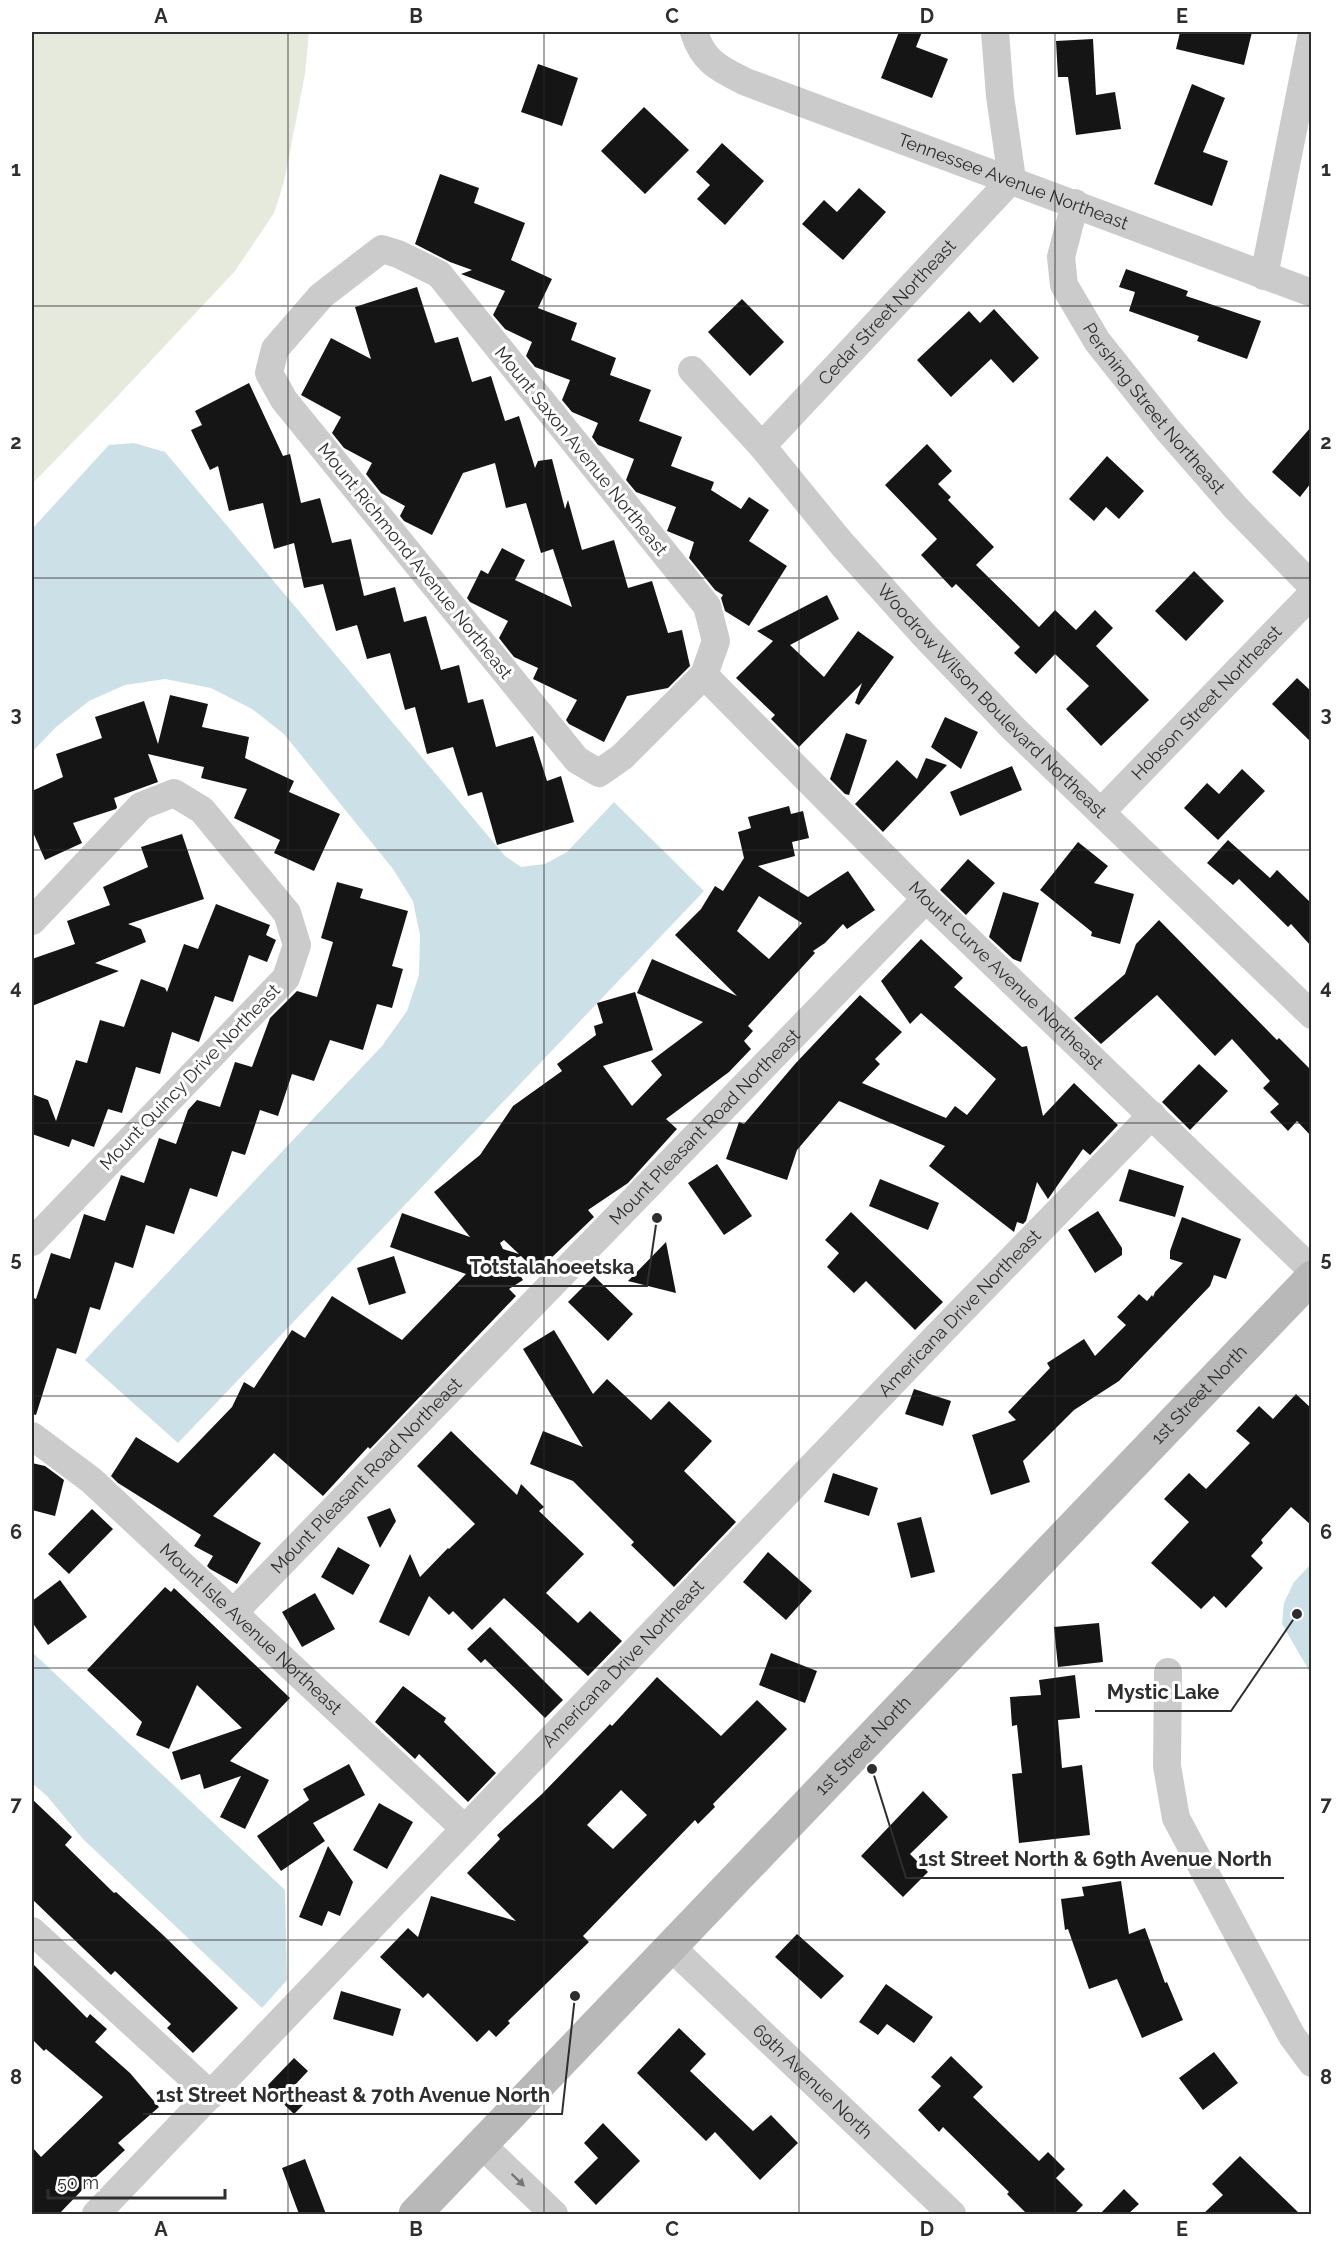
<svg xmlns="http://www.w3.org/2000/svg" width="1343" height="2246" font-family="Raleway,sans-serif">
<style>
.green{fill:#e6eadd}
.water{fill:#cce0e7}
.building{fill:#151515;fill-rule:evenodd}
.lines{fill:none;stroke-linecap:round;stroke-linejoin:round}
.street{stroke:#cbcbcb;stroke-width:28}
.secondary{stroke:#b8b8b8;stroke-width:33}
.oneway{fill:#757575}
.grid{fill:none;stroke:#2e2e2e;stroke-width:1.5;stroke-opacity:0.55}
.labels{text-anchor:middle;stroke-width:6;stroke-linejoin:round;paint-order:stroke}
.street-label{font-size:18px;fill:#2e2e2e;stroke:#fff}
.leader{fill:none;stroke:#2e2e2e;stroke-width:2}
.callout-dot{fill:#2e2e2e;stroke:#fff;stroke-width:2}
.callout-label{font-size:20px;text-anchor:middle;font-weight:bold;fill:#2e2e2e;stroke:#fff;stroke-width:6;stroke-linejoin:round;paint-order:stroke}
.neatline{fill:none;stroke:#2e2e2e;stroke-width:2}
.grid-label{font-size:20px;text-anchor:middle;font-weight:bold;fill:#2e2e2e}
</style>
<rect width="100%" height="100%" fill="#fff"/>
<path class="green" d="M32,32H309L305,74L284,182L274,213L235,271L113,401L32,484Z"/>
<path class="water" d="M134,443L165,452L505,856L521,867L545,864L567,852L614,802L704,891L178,1443L85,1360L382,1046L407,1011L419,975L420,935L413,901L393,869L284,734L252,709L211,688L165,679L125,685L89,701L56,727L32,752V529L109,445Z
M1311,1564V1674L1282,1624L1284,1603L1294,1582Z
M32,1652L285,1890L287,1980L262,2008L83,1839L47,1796L32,1783Z"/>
<path class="building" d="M899,32H922L916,47L948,59L932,98L881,78Z
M1180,32H1252L1244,65L1176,49Z
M1093,39L1096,95L1115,92L1121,129L1076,135L1068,77H1058L1056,41Z
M538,64L578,78L562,126L521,112Z
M1192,84L1225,98L1203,152L1228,161L1212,206L1154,184Z
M644,107L689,150L645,194L601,151Z
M722,143L764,181L725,225L697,199L710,185L696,172Z
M440,174L479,188L474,203L525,223L511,260L552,279L538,308L577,323L571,340L616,358L610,375L651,390L639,421L682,437L671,466L714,482L711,490L741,509L749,497L769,510L749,541L787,566L749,626L725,611L721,598L723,595L715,590L689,558L694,542L667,531L676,507L636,492L626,480L634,459L598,445L592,437L598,423L572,412L562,400L570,380L535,367L526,356L532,342L505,329L493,315L505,291L461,274L472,270L450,262L415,244Z
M859,188L886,212L843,260L802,224L824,200L837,212Z
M1126,269L1188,291L1186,296L1261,321L1247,359L1197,341L1199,336L1129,311L1135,292L1119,287Z
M417,287L435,343L458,337L472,382L491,376L505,421L519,416L535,468L538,461L552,459L565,509L568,500L582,550L614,540L628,588L652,581L668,633L682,630L690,666L668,688L627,696L604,742L569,724L566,720L577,700L533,679L538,668L514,657L499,638L508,621L470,602L467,598L481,570L488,574L502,548L525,560L515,580L572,607L553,549L541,553L526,503L506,508L495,463L463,473L432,535L404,521L400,516L405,506L381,493L366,474L372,463L344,448L332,433L341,417L301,395L331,338L371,359L355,307Z
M742,299L784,342L750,376L708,332Z
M994,309L1039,358L1013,383L991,359L951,397L917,360L969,311L980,323Z
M249,383L283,456L290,454L301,503L320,498L332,543L351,539L364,596L395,587L404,622L426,616L441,670L459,665L468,703L483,699L496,747L533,736L547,781L561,776L574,822L497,845L482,792L468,796L453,747L427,754L415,707L405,710L390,653L367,659L357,625L336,631L323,584L304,588L294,543L274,549L263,503L229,511L218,466L210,470L191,430L202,425L195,411Z
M1311,427V483L1300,497L1272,472Z
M927,444L952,471L938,484L951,497L948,500L994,547L976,565L1039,627L1055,610L1076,630L1095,610L1113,628L1096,646L1149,700L1101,746L1066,709L1089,686L1055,654L1036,674L1014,653L1020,647L956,584L952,588L921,555L937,539L885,485Z
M1107,456L1144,491L1119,519L1106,507L1094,521L1069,499Z
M1194,571L1224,601L1186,641L1155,611Z
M827,595L839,619L790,645L824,677L858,631L894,657L859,705L855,703L862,683L799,747L771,719L775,715L736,678L773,641L757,631Z
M1297,678L1311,691V742L1272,704Z
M170,695L208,704L202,727L249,737L245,758L294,781L289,792L340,814L314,871L274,853L280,840L234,818L247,789L201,778L204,767L148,754L158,782L114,798L117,807L116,809L73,823L82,843L45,860L32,830V791L63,777L56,754L102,738L95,717L144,701L158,744Z
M945,717L978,732L961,769L931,747Z
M846,733L867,740L849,795L845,794L830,779Z
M926,758L947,765L883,832L855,804L897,760L917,779Z
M1012,766L1022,790L960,816L950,792Z
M1242,769L1265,791L1218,840L1184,808L1207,783L1219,794Z
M789,806L791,814L803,811L809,838L792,842L795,856L758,866L808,897L848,871L875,910L847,929L843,924L825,943L813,951L815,953L748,1026L753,1031L744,1041L751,1049L729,1072L666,1119L677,1129L628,1183L588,1210L594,1217L548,1261L550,1263L539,1274L521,1256L510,1260L523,1280L509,1289L516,1296L370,1449L368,1447L323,1496L274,1453L213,1516L261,1543L237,1584L210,1569L207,1566L213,1556L194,1546L201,1535L118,1483L111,1476L136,1437L178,1463L232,1407L244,1382L254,1388L292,1330L305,1338L332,1296L402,1340L466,1274L390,1247L402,1213L470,1237L434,1192L480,1155L513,1106L562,1071L557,1064L596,1035L594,1026L603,1023L597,1003L635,992L653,1050L603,1066L632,1106L662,1075L651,1061L703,1022L637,993L652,959L737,996L675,935L701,909L715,886L723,891L744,858L738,832L751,828L748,817ZM759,896L802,923L769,959L737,931ZM504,1240L519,1254L503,1249L500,1243Z
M182,834L204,899L128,924L141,929L146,942L95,963L119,971L32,1006V959L75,944L67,921L110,905L103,887L148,867L141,847Z
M1228,840L1270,878L1277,870L1311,903V946L1291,924L1288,927L1239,879L1233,885L1207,863Z
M1078,842L1108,866L1094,883L1134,894L1120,944L1091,936L1092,932L1040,890Z
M968,859L995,883L966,915L940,890Z
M337,882L363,889L360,898L408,911L392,966L403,969L392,1008L377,1004L363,1050L330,1040L314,1081L292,1074L278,1116L260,1110L245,1155L232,1151L217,1197L190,1188L174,1234L146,1225L133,1268L115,1262L100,1310L90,1307L76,1354L57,1348L36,1415L32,1414V1297L36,1299L51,1253L70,1259L84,1214L105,1221L121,1175L144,1183L159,1138L176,1144L188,1110L197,1100L220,1107L235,1062L252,1067L270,1018L297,991L317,997L333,942L321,938Z
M1003,892L1039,903L1021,962L1013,959L989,937Z
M216,904L270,925L266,935L276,940L267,962L249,955L233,1002L215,996L199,1042L172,1032L160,1074L136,1067L122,1113L108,1109L94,1147L72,1139L69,1147L32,1134V1094L48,1100L56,1121L76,1060L87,1063L100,1020L124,1027L141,979L165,988L167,992L184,944L198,949Z
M1159,920L1277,1040L1279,1038L1311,1070V1136L1297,1121L1288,1131L1270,1112L1279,1104L1263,1088L1270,1081L1232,1039L1215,1056L1157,995L1101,1044L1074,1018L1125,974L1136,944Z
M921,939L963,978L954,987L1022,1047L1027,1046L1043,1116L1074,1083L1118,1125L1090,1155L1083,1149L1048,1199L1037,1182L1026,1221L1023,1224L1017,1222L1014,1232L929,1166L945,1146L839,1101L797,1150L787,1180L726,1159L739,1122L744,1124L795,1064L860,995L902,1032L875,1059L880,1064L862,1083L946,1118L955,1106L967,1115L996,1079L921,1013L910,1024L881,981Z
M1199,1064L1228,1091L1190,1130L1162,1102Z
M717,1164L752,1216L724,1235L688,1183Z
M1129,1169L1184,1186L1175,1217L1119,1201Z
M880,1179L939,1203L928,1230L869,1206Z
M1098,1211L1122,1248V1255L1095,1273L1068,1230Z
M851,1212L943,1302L915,1330L866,1281L854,1293L827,1267L839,1253L825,1240Z
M1182,1217L1241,1239L1226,1279L1214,1275L1210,1286L1119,1381L1074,1410L1023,1461L1030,1482L991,1495L972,1435L1016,1420L1008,1412L1050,1368L1047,1363L1084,1339L1095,1356L1126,1325L1117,1317L1139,1294L1147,1301L1152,1295L1153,1297L1155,1292L1183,1263L1170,1259V1251Z
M666,1242L676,1293L628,1281Z
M394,1256L406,1293L369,1305L357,1268Z
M594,1276L633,1314L608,1341L568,1302Z
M554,1330L593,1394L607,1379L651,1420L669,1401L712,1441L684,1471L736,1522L674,1587L631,1545L634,1542L573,1481L530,1464L543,1431L583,1447L523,1349Z
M914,1389L951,1401L943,1426L905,1414Z
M1296,1394L1311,1408V1525L1291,1507L1261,1540L1263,1543L1251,1556L1263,1568L1226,1608L1214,1596L1201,1609L1151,1563L1189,1522L1164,1499L1189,1473L1206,1489L1250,1443L1236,1431L1259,1406L1273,1419Z
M451,1431L517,1495L521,1484L544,1507L539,1511L584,1554L546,1593L578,1623L590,1611L622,1641L588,1676L504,1598L472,1630L453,1611L449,1615L429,1596L409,1636L379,1622L410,1554L420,1577L448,1548L449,1549L475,1524L417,1466Z
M32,1463L45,1466L64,1480L55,1516L32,1510Z
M833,1473L878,1488L869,1516L824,1502Z
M390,1508L396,1521L380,1548L367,1517Z
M92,1509L113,1529L69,1574L48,1554Z
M921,1517L935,1572L911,1578L897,1523Z
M338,1547L370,1565L353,1595L321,1577Z
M768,1552L812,1591L786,1620L743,1582Z
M60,1580L87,1617L48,1645L32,1622V1601Z
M165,1587L171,1592L174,1588L290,1698L230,1761L269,1780L245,1829L220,1817L241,1776L204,1789L200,1774L181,1780L172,1752L242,1728L197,1685L169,1749L136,1735L142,1722L87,1670Z
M315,1593L335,1629L302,1647L282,1612Z
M1099,1623L1103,1662L1058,1667L1054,1627Z
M490,1627L563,1700L545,1718L485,1659L481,1663L467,1649Z
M771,1653L817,1671L805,1703L759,1685Z
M1075,1675L1080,1718L1058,1720L1062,1768L1082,1765L1090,1835L1019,1843L1012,1774L1022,1773L1017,1725L1012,1726L1010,1697L1041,1695L1039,1680Z
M657,1677L721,1736L757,1700L787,1729L713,1804L715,1807L698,1824L695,1820L583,1936L589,1942L508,2021L510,2023L496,2037L489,2030L477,2042L428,1993L423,1998L380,1957L408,1928L418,1937L431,1896L516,1921L467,1873L500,1839L497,1835L542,1794L610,1724L612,1726ZM621,1790L647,1815L613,1849L587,1825Z
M403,1686L446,1718L444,1722L496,1773L468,1802L419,1754L415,1759L375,1722Z
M349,1764L365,1795L313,1823L325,1841L281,1871L257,1836L309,1800L303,1789Z
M923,1791L948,1817L910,1854L928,1872L903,1897L861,1856Z
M32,1799L72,1837L65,1845L114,1893L116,1892L163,1935L238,2008L193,2053L167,2028L171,2024L115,1971L111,1975L32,1899Z
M379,1803L413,1822L387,1869L353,1850Z
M328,1846L353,1882L340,1916L328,1911L322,1926L299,1917Z
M1121,1881L1129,1934L1145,1928L1165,1983L1167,1982L1183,2020L1142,2038L1117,1979L1089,1989L1068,1929L1065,1930L1061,1899L1084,1896L1082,1887Z
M797,1934L844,1976L821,1999L775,1957Z
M32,1963L87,2018L90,2014L107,2029L95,2042L130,2073L159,2107L118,2143L125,2150L85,2187L59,2214H32V2147L41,2157L103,2097L46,2049L44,2051L32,2039Z
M886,1984L933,2017L914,2043L887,2024L878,2035L859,2022Z
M341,1991L401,2009L393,2036L333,2019Z
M679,2028L706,2054L690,2071L753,2131L771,2115L798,2143L760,2180L715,2132L706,2141L637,2073Z
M1214,2052L1238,2083L1203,2110L1179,2078Z
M951,2056L983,2087L973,2097L1039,2161L1048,2152L1065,2169L1056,2178L1083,2205L1074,2214H1027L1007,2194L1009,2192L943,2127L939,2132L918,2110L941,2086L931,2077Z
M294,2058L308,2071L294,2086L309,2099L294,2114L266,2087Z
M603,2123L640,2161L596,2205L574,2182L598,2158L584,2143Z
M1240,2156L1300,2214H1203L1223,2195L1212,2184Z
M305,2159L326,2214H299L282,2168Z
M1124,2189L1139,2204L1128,2214H1100Z"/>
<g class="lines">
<g class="street">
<path id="s1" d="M694,32C703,62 720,69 746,82L1312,293"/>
<path id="s2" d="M1075,203L1061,257L1064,285L1097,341L1167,429L1236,508L1312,586"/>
<path d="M382,249L398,254L439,274L707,606L716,641L704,675L622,757L599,773L577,760L284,400L269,373L275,349L321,296Z"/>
<path d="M1264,276L1312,34"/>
<path id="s3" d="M692,370L762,446L842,544L925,636L1013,728L1312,1015"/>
<path id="s4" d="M762,446L1012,179L1000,96L995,32"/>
<path id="s5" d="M704,675L926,899L1312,1270"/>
<path id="s6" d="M1101,812L1312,594"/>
<path d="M32,921L141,806L174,793L202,810L287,913L297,945L286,978L32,1242"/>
<path id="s7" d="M32,1436L91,1480L465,1829"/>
<path id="s8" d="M234,1612L926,899"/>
<path d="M1168,1672L1167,1766L1176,1818L1292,2036L1312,2063"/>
<path d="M32,1931L211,2095"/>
<path id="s9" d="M672,1948L952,2214"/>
<path d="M482,2145L554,2214"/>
<path id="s10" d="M96,2214L939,1334L1152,1115"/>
</g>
<path class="secondary" id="s11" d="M415,2214L1312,1277"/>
</g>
<defs><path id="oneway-solid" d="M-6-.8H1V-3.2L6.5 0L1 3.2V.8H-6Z" transform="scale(1.5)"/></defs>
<use class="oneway" href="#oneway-solid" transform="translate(518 2180) rotate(44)"/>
<path class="grid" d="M288,32V2214M544,32V2214M799,32V2214M1055,32V2214M32,306H1312M32,578H1312M32,850H1312M32,1123H1312M32,1396H1312M32,1668H1312M32,1940H1312"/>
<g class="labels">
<g class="street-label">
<text dy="6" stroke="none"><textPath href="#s1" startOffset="360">Tennessee Avenue Northeast</textPath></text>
<text dy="6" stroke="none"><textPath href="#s4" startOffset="183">Cedar Street Northeast</textPath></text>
<text dy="6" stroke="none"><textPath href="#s2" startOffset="237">Pershing Street Northeast</textPath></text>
<text transform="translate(581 451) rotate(51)" y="6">Mount Saxon Avenue Northeast</text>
<text transform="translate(415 561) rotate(51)" y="6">Mount Richmond Avenue Northeast</text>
<text dy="6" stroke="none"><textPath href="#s3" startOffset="447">Woodrow Wilson Boulevard Northeast</textPath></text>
<text dy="6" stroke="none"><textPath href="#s6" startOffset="152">Hobson Street Northeast</textPath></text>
<text dy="6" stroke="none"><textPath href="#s5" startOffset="426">Mount Curve Avenue Northeast</textPath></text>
<text transform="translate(190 1077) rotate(-46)" y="6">Mount Quincy Drive Northeast</text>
<text dy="6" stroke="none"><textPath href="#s8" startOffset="676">Mount Pleasant Road Northeast</textPath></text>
<text dy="6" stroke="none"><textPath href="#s10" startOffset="1248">Americana Drive Northeast</textPath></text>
<text dy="6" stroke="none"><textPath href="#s11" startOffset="1134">1st Street North</textPath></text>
<text dy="6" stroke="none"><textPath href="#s8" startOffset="190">Mount Pleasant Road Northeast</textPath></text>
<text dy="6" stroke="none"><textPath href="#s7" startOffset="292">Mount Isle Avenue Northeast</textPath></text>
<text dy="6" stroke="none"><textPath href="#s10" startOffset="762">Americana Drive Northeast</textPath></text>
<text dy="6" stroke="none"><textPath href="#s11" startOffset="648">1st Street North</textPath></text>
<text dy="6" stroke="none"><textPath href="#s9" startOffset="194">69th Avenue North</textPath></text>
</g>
</g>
<path class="leader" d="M657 1218L647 1286H458M1297 1614L1231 1711H1095M872 1769L906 1878H1284M575 1996L562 2114H143"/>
<g class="callout-dot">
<circle cx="657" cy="1218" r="6"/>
<circle cx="1297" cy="1614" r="6"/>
<circle cx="872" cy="1769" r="6"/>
<circle cx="575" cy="1996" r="6"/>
</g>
<g class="callout-label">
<text x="552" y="1274">Totstalahoeetska</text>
<text x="1163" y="1699">Mystic Lake</text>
<text x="1095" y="1866">1st Street North &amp; 69th Avenue North</text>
<text x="353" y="2102">1st Street Northeast &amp; 70th Avenue North</text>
</g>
<rect width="1343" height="2246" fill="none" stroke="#ffffff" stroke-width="66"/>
<path d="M48 2189v9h177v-9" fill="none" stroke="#2e2e2e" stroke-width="3"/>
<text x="57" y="2189" font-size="18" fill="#2e2e2e" stroke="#ffffff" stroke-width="4.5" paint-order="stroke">50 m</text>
<rect x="33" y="33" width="1277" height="2180" class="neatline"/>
<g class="grid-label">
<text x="161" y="23">A</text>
<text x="416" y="23">B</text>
<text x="672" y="23">C</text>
<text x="927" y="23">D</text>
<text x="1182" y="23">E</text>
<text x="16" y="176">1</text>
<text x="1326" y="176">1</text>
<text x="16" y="449">2</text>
<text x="1326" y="449">2</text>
<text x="16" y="721">3</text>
<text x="1326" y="721">3</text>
<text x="16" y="994">4</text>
<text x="1326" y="994">4</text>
<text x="16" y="1266">5</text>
<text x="1326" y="1266">5</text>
<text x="16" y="1539">6</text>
<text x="1326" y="1539">6</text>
<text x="16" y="1811">7</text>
<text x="1326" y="1811">7</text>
<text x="16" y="2084">8</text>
<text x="1326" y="2084">8</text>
<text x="161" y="2236">A</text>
<text x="416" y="2236">B</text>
<text x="672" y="2236">C</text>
<text x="927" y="2236">D</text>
<text x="1182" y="2236">E</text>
</g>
</svg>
